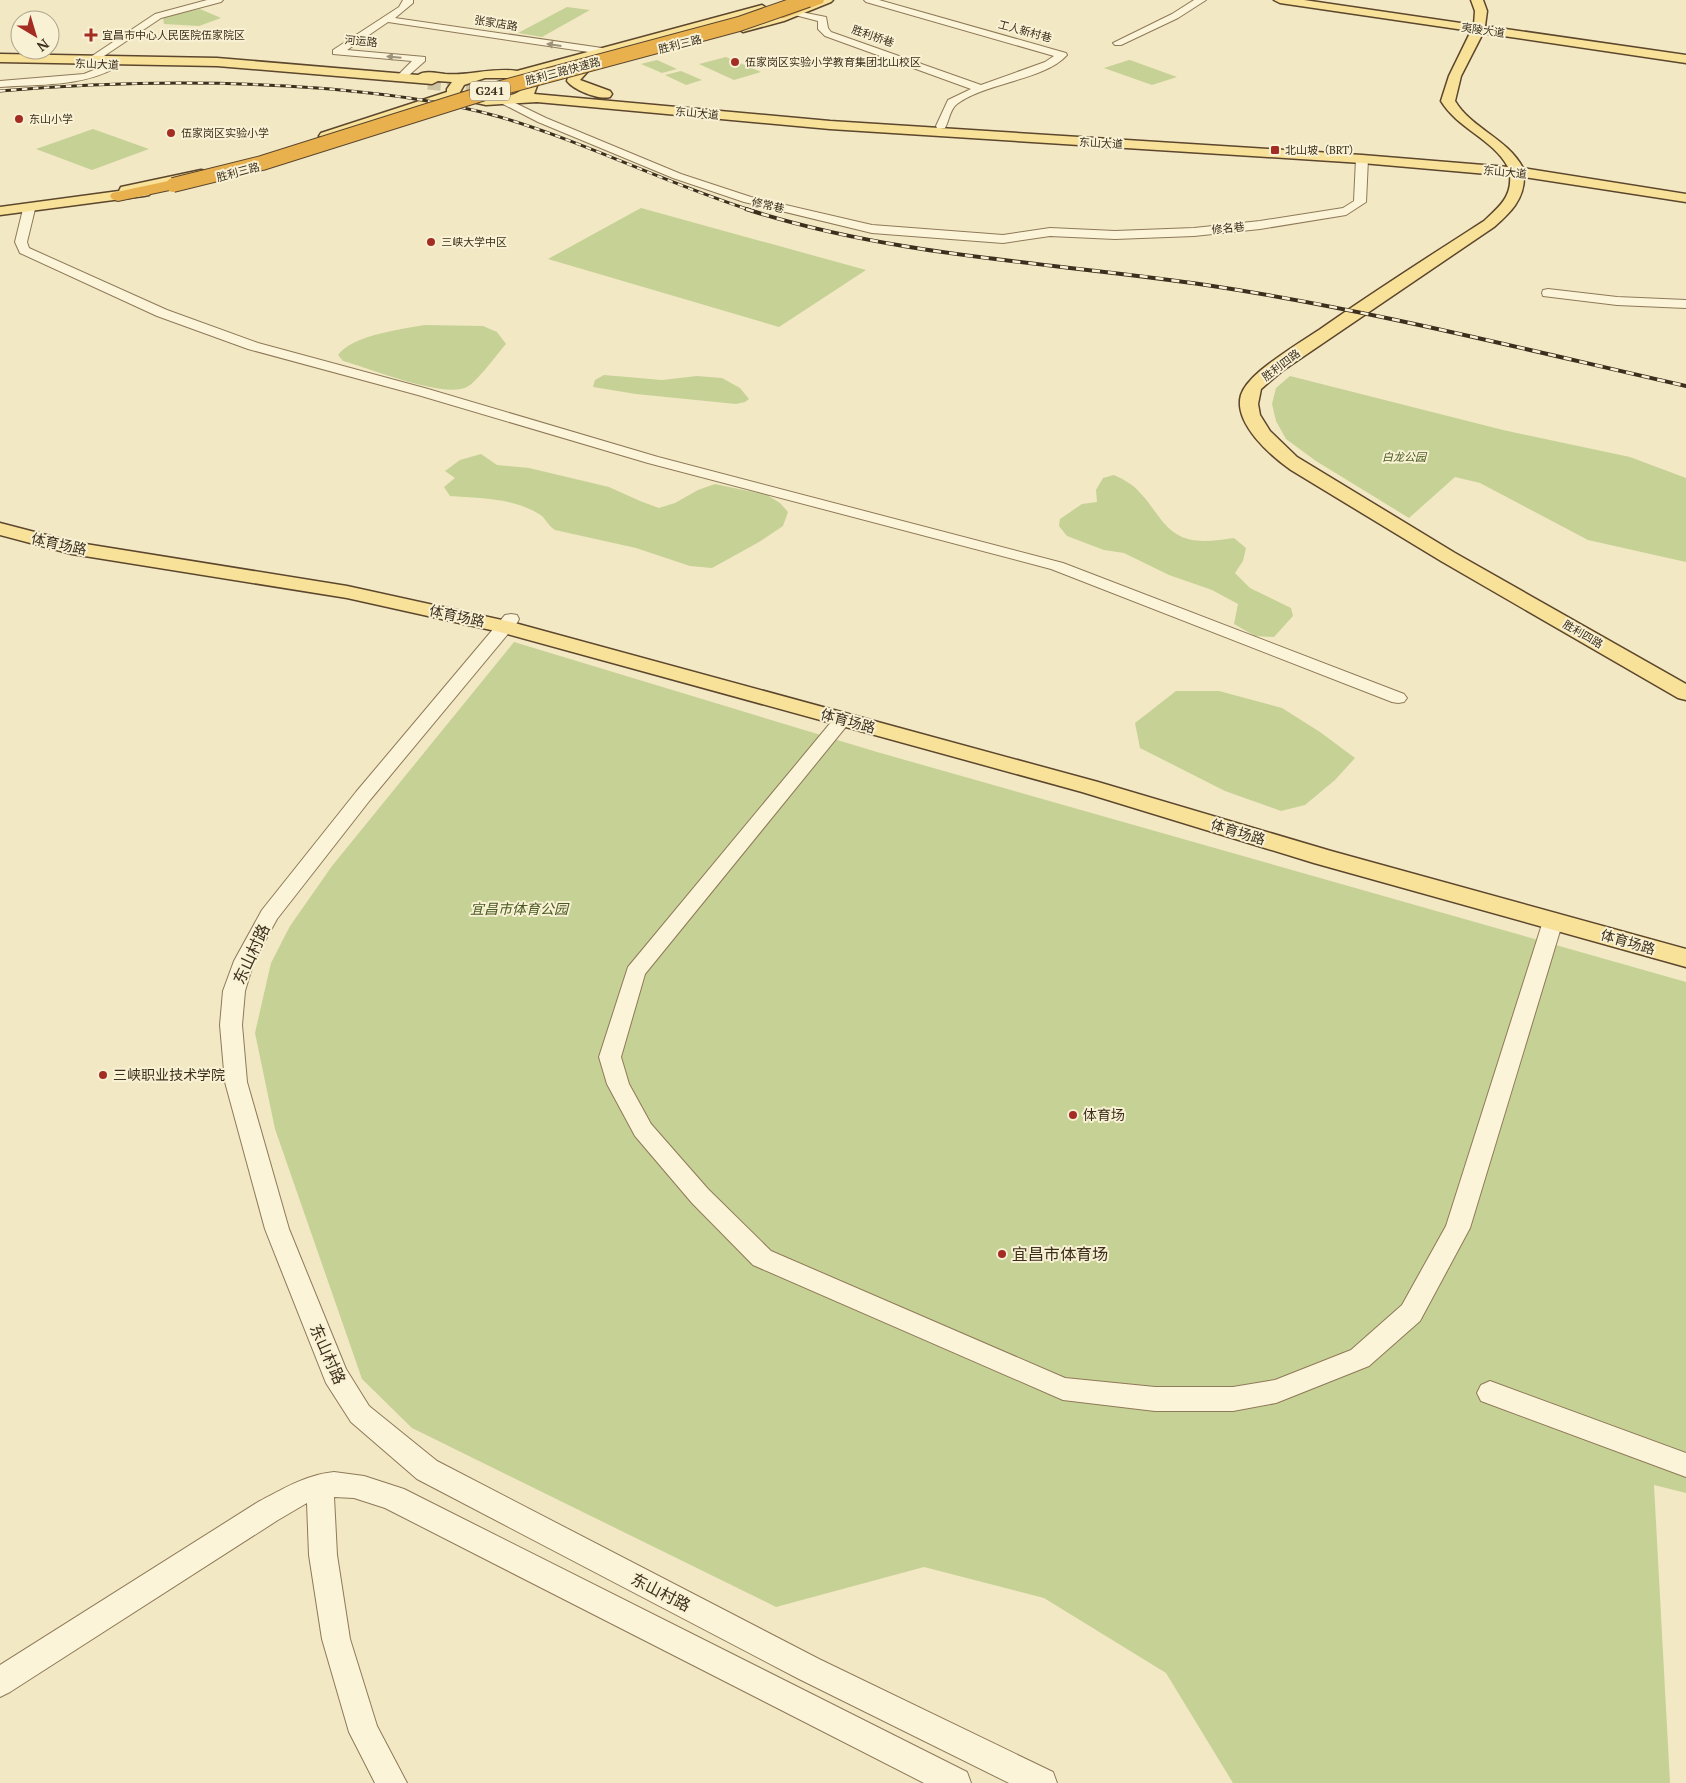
<svg xmlns="http://www.w3.org/2000/svg" width="1686" height="1783" font-family="'PT Serif','Noto Sans SC',serif">
<style>
.green{fill:#c6d196}
.lines{fill:none;stroke-linecap:round;stroke-linejoin:round}
.major-tunnel{stroke:#cec3a3;stroke-width:13;stroke-dasharray:13 6;stroke-linecap:butt}
.minor-casing{stroke:#8e7958;stroke-width:2}
.major-casing{stroke:#5c462d;stroke-width:3}
.highway-casing{stroke:#5c462d;stroke-width:2}
.minor{fill:#fcf4d8;fill-rule:evenodd}
.major{fill:#f8e299;fill-rule:evenodd}
.highway{fill:#e8b14e;fill-rule:evenodd}
.rail-far1-casing{stroke:#3d2f1d;stroke-width:3}
.rail-casing{stroke:#3d2f1d;stroke-width:4}
.rail-far1{stroke:#f8f1d4;stroke-width:2;stroke-dasharray:5.5;stroke-linecap:butt}
.rail{stroke:#f8f1d4;stroke-width:2.5;stroke-dasharray:8;stroke-linecap:butt}
.highway-bridge-casing{stroke:#5c462d;stroke-width:16;stroke-linecap:butt}
.highway-bridge{stroke:#e8b14e;stroke-width:14}
.oneway{fill:#9c927a}
.poi-dot{fill:#a32c23;stroke:#f8f1d4;stroke-width:2}
.labels{text-anchor:middle;stroke-width:4;stroke-linejoin:round;paint-order:stroke}
.far-street-label{font-size:11px;fill:#3d2f1d;stroke:#f8f1d4}
.far-poi-label{font-size:11px;fill:#3d2f1d;stroke:#f8f1d4;text-anchor:start}
.far-park-label{font-size:11px;font-style:italic;fill:#485b22;stroke:#f8f1d4}
.shield{fill:#f8f1d4;stroke:#756954;stroke-width:1}
.shield-label{font-size:12px;font-weight:bold;fill:#3d2f1d}
.street-label{font-size:14px;fill:#3d2f1d;stroke:#f8f1d4}
.park-label{font-size:14px;font-style:italic;fill:#485b22;stroke:#f8f1d4}
.poi-label{font-size:14px;fill:#3d2f1d;stroke:#f8f1d4;text-anchor:start}
.near-street-label{font-size:16px;fill:#3d2f1d;stroke:#f8f1d4}
.near-poi-label{font-size:16px;fill:#3d2f1d;stroke:#f8f1d4;text-anchor:start}
</style>
<rect width="100%" height="100%" fill="#f2e8c4"/>
<path class="green" d="M567,7L590,10L542,37L518,33Z
M200,9L221,18L199,26L164,24L163,17Z
M726,57L761,72L734,80L699,64Z
M657,60L677,69L662,73L641,64Z
M1129,60H1130L1177,77L1152,85L1104,68Z
M681,71L702,80L686,85L665,75Z
M93,129L149,149L92,170L36,149Z
M641,208L866,270L779,327L548,259Z
M425,325L483,326L497,332L506,344C497,354 477,382 467,387C443,399 370,368 343,361L338,355C352,335 403,329 425,325Z
M604,375L662,380L697,376L722,378L740,388L749,399L745,402L736,404L636,394L593,387L595,380Z
M1290,376L1503,430L1630,457L1686,478V562L1588,540L1480,483L1455,477L1409,518L1316,461L1286,439L1276,421L1272,404L1276,388Z
M481,454L497,465L529,468L609,487L640,501L659,508L675,503L698,490L715,484L767,495L780,503L788,512L783,526L759,542L712,568L690,566L636,548L555,530C546,524 546,518 539,514C513,498 480,498 450,496L444,487L455,478L445,471L460,460Z
M1114,475C1125,480 1134,485 1142,495C1157,511 1165,533 1188,539C1203,543 1219,540 1234,538L1246,548L1243,561L1235,573L1250,588L1291,608L1293,616L1274,637L1255,636L1234,624L1238,604L1212,590L1169,575L1124,553L1104,550L1067,536L1059,526L1060,519L1082,504L1097,502L1096,490L1103,478Z
M514,642L877,752L1686,982V1493L1654,1485L1670,1783H1233L1166,1673L1044,1598L924,1567L776,1607L412,1428L362,1379L275,1129L255,1033L271,963L290,926L332,866Z
M1176,691H1219L1282,708L1320,732L1355,758L1335,780L1305,805L1281,811L1225,791L1140,748L1135,723Z"/>
<g class="lines">
<path class="major-tunnel" d="M428,83L540,94"/>
<defs>
<path id="minor" d="M207,0H223L221,2L161,18L95,62L91,63L86,60L155,14Z
M403,0H413V3L395,18L602,48L607,51L602,54L388,22L347,50L425,57V61L408,76L404,77L399,74L412,61L333,54V50L399,7Z
M864,0H879L1066,53L1067,55C1045,80 984,83 957,104C950,109 949,121 945,128H937L936,126L948,100L971,89L825,36L818,29V21L791,14V10L826,17L828,28L831,32L981,85L1045,62L1054,56L866,2Z
M1194,0H1206L1178,18L1121,45H1115L1113,43L1172,14Z
M113,62L118,65L117,67C82,87 39,84 0,87V81L84,74Z
M503,97L546,118L681,174L751,197L872,225L1003,235L1050,228L1115,231L1194,228L1260,221L1343,208L1354,201L1356,159L1362,156L1368,159L1366,202L1346,215L1260,229L1194,236L1115,239L1050,236L1003,243L872,233L744,202L673,178L538,122L499,102L498,100Z
M29,205L35,209L27,242L29,248L167,310L258,343L428,389L658,457L1063,563L1404,694L1407,698L1404,702L1398,703L1392,702L1051,569L648,463L418,395L248,349L157,316L20,253L15,242L23,209Z
M1548,289L1617,297L1686,300V308L1617,305L1543,296L1542,293L1543,290Z
M511,614L517,615L519,619L517,623L370,800L277,919L254,961L245,991L242,1025L247,1082L289,1229L346,1369L369,1406L437,1461L819,1659L1053,1772L1057,1783H1009L799,1679L417,1479L351,1422L326,1383L265,1229L225,1082L220,1025L223,991L234,961L262,910L356,792L505,615Z
M843,714L849,715L852,719L849,723L645,974L621,1057L629,1084L651,1124L708,1189L771,1251L1065,1378L1155,1387H1233L1275,1380L1351,1350L1402,1305L1446,1226L1543,921L1546,916L1553,914L1560,916L1563,921L1470,1228L1420,1321L1369,1366L1276,1403L1233,1411H1155L1063,1400L753,1265L692,1203L635,1136L607,1084L599,1057L628,967L837,715Z
M1490,1381L1686,1453V1477L1481,1401L1477,1393L1481,1385Z
M334,1472L364,1476L404,1489L967,1772L971,1783H924L385,1508L354,1498L334,1497L337,1555L350,1639L377,1726L407,1783H375L349,1732L322,1639L309,1555L307,1503L278,1520L10,1692L0,1697V1665L258,1502C283,1489 305,1475 334,1472Z"/>
<path id="major" d="M816,0H833L831,2L784,21L743,32L737,28L739,25L776,15Z
M1274,0H1304L1474,25L1475,11L1471,0H1483L1487,11L1485,26L1686,55V63L1483,33L1461,76L1455,101C1472,129 1507,138 1523,168L1686,194V202L1524,177C1524,200 1510,213 1494,227L1282,371L1261,389L1258,404L1260,415L1270,431L1297,457L1455,553L1686,684V700L1678,698L1441,561L1291,470C1271,456 1233,423 1241,395C1244,386 1253,377 1260,371C1278,356 1299,343 1319,330C1373,292 1428,257 1484,221C1498,208 1512,197 1510,176L1362,163L830,129L537,102L486,105L454,98L326,140L319,136L321,133L447,92V89L452,82L438,81L432,84L217,66L0,62V54L217,58L418,75C425,70 437,73 445,74C469,76 492,67 517,71L762,5L768,9L766,11L530,76L538,83L534,94L830,121L1362,155L1508,167C1493,139 1458,129 1441,101L1449,76L1471,31L1280,3ZM485,78H510L525,84C519,103 475,97 460,92L464,85Z
M584,65L590,69L580,80L610,91L612,94L610,97C598,100 574,90 567,81L569,73Z
M201,170L206,171L208,174L206,177L149,189L151,192L149,195L144,196L0,215V207L119,191L121,187Z
M0,523L73,542L347,586L511,622L1098,782L1331,851L1686,949V967L1314,863L1082,792L500,632L347,598L72,554L0,535Z"/>
<path id="highway" d="M806,0H824L823,3L784,18H774L772,15L774,12Z
M173,180L179,182L181,185L179,188L118,201L112,199L110,196L112,193Z"/>
</defs>
<use href="#minor" class="minor-casing"/>
<use href="#major" class="major-casing"/>
<use href="#highway" class="highway-casing"/>
<use href="#minor" class="minor"/>
<use href="#major" class="major"/>
<use href="#highway" class="highway"/>
<defs>
<path id="rail-far1" d="M0,91C105,82 211,80 317,88C378,93 440,100 500,117C585,142 665,183 750,210"/>
<path id="rail" d="M746,209C895,257 1051,262 1206,285C1367,309 1527,350 1686,386"/>
</defs>
<use href="#rail-far1" class="rail-far1-casing"/>
<use href="#rail" class="rail-casing"/>
<use href="#rail-far1" class="rail-far1"/>
<use href="#rail" class="rail"/>
<defs>
<path id="highway-bridge" d="M173,185L262,163L497,89L739,24L808,0"/>
</defs>
<use href="#highway-bridge" class="highway-bridge-casing"/>
<use href="#highway-bridge" class="highway-bridge"/>
</g>
<defs><path id="oneway-solid" d="M-6-.8H1V-3.2L6.5 0L1 3.2V.8H-6Z" transform="scale(1.25)"/></defs>
<g class="oneway">
<use href="#oneway-solid" transform="translate(554 45) rotate(-172)"/>
<use href="#oneway-solid" transform="translate(394 57) rotate(-175)"/>
</g>
<g class="poi-dot">
<path d="M88.5 27.5h5v5h5v5h-5v5h-5v-5h-5v-5h5z"/>
<circle cx="735" cy="62" r="5"/>
<circle cx="19" cy="119" r="5"/>
<circle cx="171" cy="133" r="5"/>
<rect x="1270" y="145" width="10" height="10" rx="2.5"/>
<circle cx="431" cy="242" r="5"/>
<circle cx="103" cy="1075" r="5"/>
<circle cx="1073" cy="1115" r="5"/>
<circle cx="1002" cy="1254" r="5"/>
</g>
<g class="labels">
<g class="far-street-label">
<text transform="translate(496 23) rotate(9)" y="4">张家店路</text>
<text transform="translate(1483 30) rotate(8)" y="4">夷陵大道</text>
<text transform="translate(1025 31) rotate(15)" y="4">工人新村巷</text>
<text transform="translate(873 36) rotate(19)" y="4">胜利桥巷</text>
<text transform="translate(361 41) rotate(5)" y="4">河运路</text>
<text transform="translate(680 44) rotate(-14)" y="4">胜利三路</text>
<text transform="translate(97 64) rotate(2)" y="4">东山大道</text>
<text transform="translate(563 71) rotate(-15)" y="4">胜利三路快速路</text>
<text transform="translate(697 113) rotate(5)" y="4">东山大道</text>
<text transform="translate(1101 143) rotate(3)" y="4">东山大道</text>
<text transform="translate(238 172) rotate(-15)" y="4">胜利三路</text>
<text transform="translate(1505 172) rotate(5)" y="4">东山大道</text>
<text transform="translate(768 205) rotate(13)" y="4">修常巷</text>
<text transform="translate(1228 228) rotate(-6)" y="4">修名巷</text>
<text transform="translate(1281 365) rotate(-37)" y="4">胜利四路</text>
<text transform="translate(1583 634) rotate(30)" y="4">胜利四路</text>
</g>
<g class="far-poi-label">
<text x="102" y="39">宜昌市中心人民医院伍家院区</text>
<text x="745" y="66">伍家岗区实验小学教育集团北山校区</text>
<text x="29" y="123">东山小学</text>
<text x="181" y="137">伍家岗区实验小学</text>
<text x="1285" y="154">北山坡（BRT）</text>
<text x="441" y="246">三峡大学中区</text>
</g>
<g class="far-park-label">
<text x="1404" y="461">白龙公园</text>
</g>
<rect class="shield" x="470" y="81.5" width="40" height="19" rx="4"/>
<g class="shield-label">
<text x="490" y="95">G241</text>
</g>
<g class="street-label">
<text transform="translate(59 544) rotate(12)" y="5">体育场路</text>
<text transform="translate(457 616) rotate(12)" y="5">体育场路</text>
<text transform="translate(848 721) rotate(15)" y="5">体育场路</text>
<text transform="translate(1238 832) rotate(17)" y="5">体育场路</text>
<text transform="translate(1628 942) rotate(16)" y="5">体育场路</text>
</g>
<g class="park-label">
<text x="519" y="914">宜昌市体育公园</text>
</g>
<g class="poi-label">
<text x="113" y="1080">三峡职业技术学院</text>
<text x="1083" y="1120">体育场</text>
</g>
<g class="near-street-label">
<text transform="translate(251 954) rotate(-65)" y="6">东山村路</text>
<text transform="translate(328 1354) rotate(66)" y="6">东山村路</text>
<text transform="translate(661 1592) rotate(27)" y="6">东山村路</text>
</g>
<g class="near-poi-label">
<text x="1012" y="1260">宜昌市体育场</text>
</g>
</g>
<g transform="translate(35 35) rotate(142)"><circle r="24" fill="#f8f1d4" stroke="#ada38b"/>
<path d="M0-4L9 19L0 12L-9 19Z" fill="#a32c23"/>
<text y="-8" font-size="14" font-weight="bold" text-anchor="middle" fill="#3d2f1d">N</text>
</g>
</svg>
